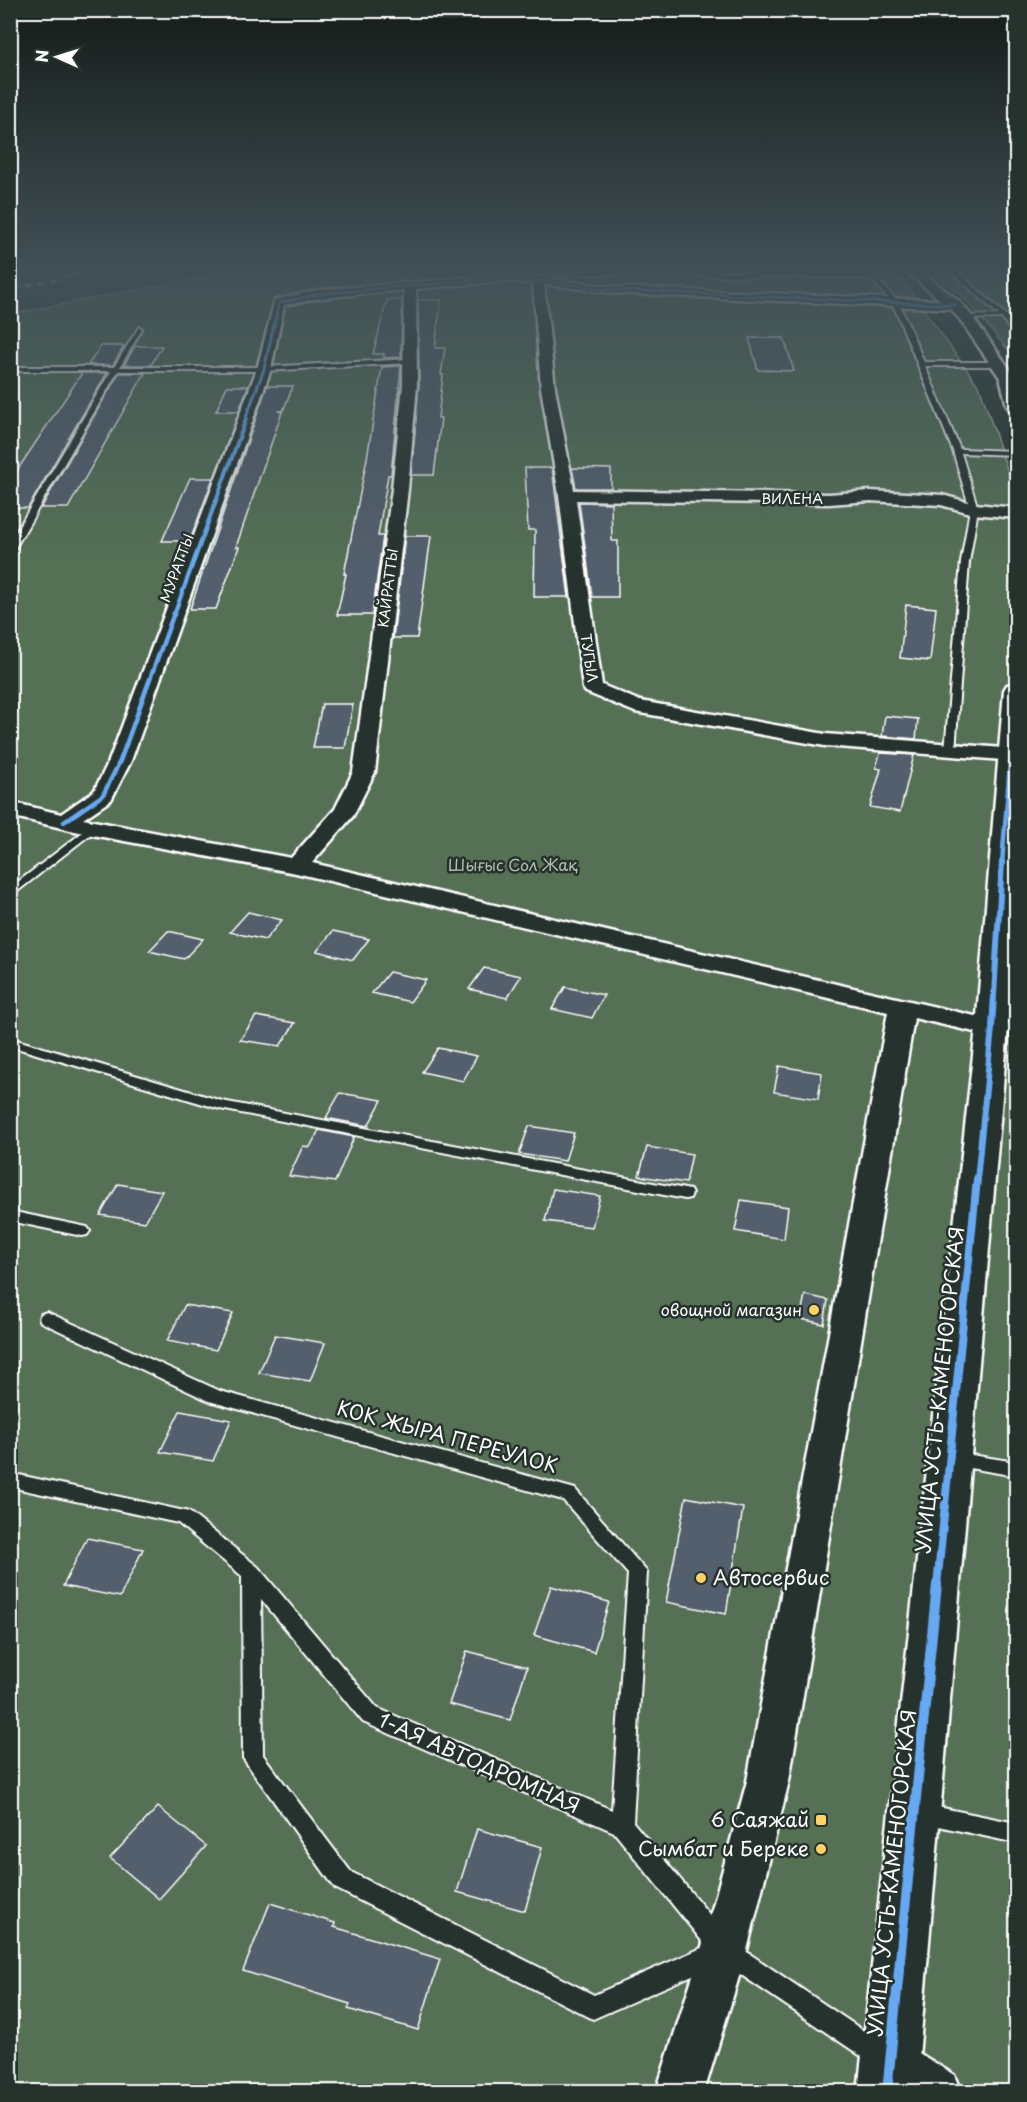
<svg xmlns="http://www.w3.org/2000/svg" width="1027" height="2102" font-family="'Playpen Sans',sans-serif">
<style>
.built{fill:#344040}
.green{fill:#546f55;stroke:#aab7aa;stroke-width:1.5}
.building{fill:#535f6c;stroke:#fff;stroke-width:1.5}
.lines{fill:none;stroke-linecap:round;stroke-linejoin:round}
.lane-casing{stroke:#fff;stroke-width:4}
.street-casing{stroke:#fff;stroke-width:5}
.secondary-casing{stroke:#fff;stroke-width:5}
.lane{fill:#26332d;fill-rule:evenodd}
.street{fill:#26332d;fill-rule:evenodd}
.secondary{fill:#26332d;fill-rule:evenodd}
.rail-casing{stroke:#fff;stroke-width:3}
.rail{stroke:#26332d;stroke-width:2;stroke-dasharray:6;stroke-linecap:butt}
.cycleway-far5-casing{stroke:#26332d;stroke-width:4.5}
.cycleway-far4-casing{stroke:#26332d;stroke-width:6}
.cycleway-far3-casing{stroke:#26332d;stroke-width:8}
.cycleway-far2-casing{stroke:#26332d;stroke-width:10}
.cycleway-far1-casing{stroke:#26332d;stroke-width:11}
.cycleway-casing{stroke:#26332d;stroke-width:14}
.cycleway-far5{stroke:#66a8f1;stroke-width:3}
.cycleway-far4{stroke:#66a8f1;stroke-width:4}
.cycleway-far3{stroke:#66a8f1;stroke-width:4.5}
.cycleway-far2{stroke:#66a8f1;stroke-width:6}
.cycleway-far1{stroke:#66a8f1;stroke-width:8}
.cycleway{stroke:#66a8f1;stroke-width:10}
.poi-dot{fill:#ffd166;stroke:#26332d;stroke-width:2}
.labels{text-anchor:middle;stroke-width:5;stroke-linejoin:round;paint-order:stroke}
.far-street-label{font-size:14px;fill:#fff;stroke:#26332d}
.park-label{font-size:16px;fill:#b2beb2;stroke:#26332d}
.poi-label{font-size:16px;fill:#fff;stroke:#26332d;text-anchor:end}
.near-street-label{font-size:20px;fill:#fff;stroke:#26332d}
.near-poi-label{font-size:20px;fill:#fff;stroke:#26332d;text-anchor:end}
</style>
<rect width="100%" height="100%" fill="#26332d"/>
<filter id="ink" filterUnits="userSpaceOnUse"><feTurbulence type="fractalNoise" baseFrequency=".0167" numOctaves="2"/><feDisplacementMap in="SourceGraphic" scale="12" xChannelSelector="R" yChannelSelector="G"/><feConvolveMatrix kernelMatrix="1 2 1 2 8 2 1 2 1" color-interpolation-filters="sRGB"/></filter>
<g filter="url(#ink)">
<path class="built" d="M11,267H255L11,329Z"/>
<path class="green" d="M258,267H885L903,281L980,388L1016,496V2091L11,2092V314Z
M926,267H1016V359L963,297Z"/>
<path class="building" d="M387,300H402L401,357L384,358V354H373Z
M418,300H441L435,348H445L441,375H443L438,418H441L434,475H411L419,385Z
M749,338H784L794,371L758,370Z
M101,346H124L113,365H88Z
M135,346H162L151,365H124Z
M401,366L391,475H388L378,536H383L372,615H337L346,574H344L367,458L382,367Z
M82,373H107L28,508H10V481Z
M119,373H145L68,508H41Z
M227,386H248L239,411H216Z
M267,386H293L283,411H278L282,412L236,547H239L216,609H190Z
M525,468H552L569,597H534L535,530H528Z
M572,468L611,469V488H576Z
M190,478H213L190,541H162Z
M579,502L611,503L612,541H618V597H592Z
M405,536H431L417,638H393Z
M906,605L936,608L930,661L900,658Z
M322,704H353L345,748H313Z
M885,716L918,719L916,739L882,736Z
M880,753L914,755L900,812L870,807L881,769L876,768Z
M248,912L282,920L265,940L230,932Z
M168,931L203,939L184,959L149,951Z
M333,931L369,939L353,960L317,951Z
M484,968L521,976L507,998L469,989Z
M389,972L426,980L410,1002L372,993Z
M565,987L604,995L592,1018L552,1009Z
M256,1016L295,1023L280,1046L240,1040Z
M438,1048L477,1056L463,1081L422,1072Z
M779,1066L822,1073L818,1099L774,1092Z
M340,1093L382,1100L368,1126L326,1118Z
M529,1126L574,1133L565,1161L519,1154Z
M319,1130L354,1137L335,1182L289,1176L303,1146L310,1147Z
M647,1147L692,1154L686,1183L639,1176Z
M118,1184L162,1191L145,1222L100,1215Z
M553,1189L600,1196L592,1227L545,1221Z
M741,1200L788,1207L784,1239L735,1231Z
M805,1295L828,1300L824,1324L800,1319Z
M185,1305L233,1313L216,1350L167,1341Z
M275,1335L325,1343L310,1381L259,1373Z
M180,1411L231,1420L213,1461L160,1452Z
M686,1497L743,1508L726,1614L666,1602Z
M87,1538L143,1549L120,1597L63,1586Z
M551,1586L609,1602L594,1652L534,1635Z
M467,1651L527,1667L510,1720L449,1704Z
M158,1807L206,1846L159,1899L110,1858Z
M477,1829L542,1847L525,1911L457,1892Z
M270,1903L335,1923L334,1927L440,1959L418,2030L348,2009L350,2004L243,1971Z"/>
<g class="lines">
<defs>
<path id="lane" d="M861,267L915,270L871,272L899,303L924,362H998L1001,364L998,366H925L960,449L1016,451V455L961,453L978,509L969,562L955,751L950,754L945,751L961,562L970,509L953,451L893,304L870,278L557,274L601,270L867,274Z
M946,267H952L1006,315L1016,314V318H1008L1016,331V337L1014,336L1002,318L964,319L966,316L999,315Z
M139,327L142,329L120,367H264L410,359L413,361L410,363L264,371H118L14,550L10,552V542L111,371H10V367H114Z
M92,825L98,828L96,830L10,897V888Z
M992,1024L1016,1025V1033L987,1031L985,1028Z
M10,1038L222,1101L685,1189L690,1190L692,1194L690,1198L685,1199L220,1109L10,1046Z
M10,1211L82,1226L87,1227L90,1231L87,1235L82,1236L10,1221Z
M47,1312L220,1391L575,1489L647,1572L633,1822L732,1942L886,2046L890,2054L886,2062L878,2066L870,2062L722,1962L593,2019L335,1888L243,1758L242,1576L178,1523L10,1487V1473L189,1512L258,1567L377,1708L612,1810L628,1574L563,1500L209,1401L41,1322L39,1318L41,1314ZM261,1599L363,1722L614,1832L706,1946L594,1995L351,1872L263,1755Z
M952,1452L1016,1462V1476L946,1464L943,1459L946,1454Z
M923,1804L1016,1823V1843L915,1821L912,1814L915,1807Z"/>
<path id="street" d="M501,275L538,277L612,287L955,301L961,305L955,309L612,293L544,284L555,388L574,490L829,494L870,491L942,495L975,504L1016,508V518L974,514L941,505L870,501L829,504L576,500L602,685L640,701L825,734L1016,749V761L825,746L635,712L586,692L583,688L559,495L541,388L533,283L501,281L416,289L417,385L408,489L375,772L353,816L312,863L992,1020L1001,1022L1005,1028L1001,1034L992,1036L914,1018L789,1781L747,1950L704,2092H656L701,1950L747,1781L888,1012L296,873L92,835L10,816V802L61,814L94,791L109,761L257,369L275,300L319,290ZM404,290L403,385L392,489L353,772L335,809L291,858L83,819L111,800L131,761L271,369L284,305L319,298Z
M889,2038L906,2045L954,2075L961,2092H892L872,2079L865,2062L872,2045Z"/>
<path id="secondary" d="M901,267H916L960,302L971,315L1016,378V411L1010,410L1007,406L1000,378L961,321L950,308Z
M1016,683V862L1008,1028L916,2092H858L976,1028L1004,690L1007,685Z"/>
</defs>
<use href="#lane" class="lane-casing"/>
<use href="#street" class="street-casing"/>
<use href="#secondary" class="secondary-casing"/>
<use href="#lane" class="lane"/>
<use href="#street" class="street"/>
<use href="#secondary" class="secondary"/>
<defs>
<path id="rail" d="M10,289L113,267"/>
</defs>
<use href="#rail" class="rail-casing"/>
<use href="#rail" class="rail"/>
<defs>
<path id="cycleway-far5" d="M245,420L264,369L279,303L319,294L501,278L538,280L612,290L955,305"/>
<path id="cycleway-far4" d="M174,615L246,419"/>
<path id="cycleway-far3" d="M64,822L103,795L120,761L174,613
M1002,863L1016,690"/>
<path id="cycleway-far2" d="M977,1180L992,1028L1002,862"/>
<path id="cycleway-far1" d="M937,1586L977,1179"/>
<path id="cycleway" d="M887,2092L937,1584"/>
</defs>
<use href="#cycleway-far5" class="cycleway-far5-casing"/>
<use href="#cycleway-far4" class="cycleway-far4-casing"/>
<use href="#cycleway-far3" class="cycleway-far3-casing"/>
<use href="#cycleway-far2" class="cycleway-far2-casing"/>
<use href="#cycleway-far1" class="cycleway-far1-casing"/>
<use href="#cycleway" class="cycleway-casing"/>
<use href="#cycleway-far5" class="cycleway-far5"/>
<use href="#cycleway-far4" class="cycleway-far4"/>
<use href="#cycleway-far3" class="cycleway-far3"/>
<use href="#cycleway-far2" class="cycleway-far2"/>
<use href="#cycleway-far1" class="cycleway-far1"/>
<use href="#cycleway" class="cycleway"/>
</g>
</g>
<linearGradient id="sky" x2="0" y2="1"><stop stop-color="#151c19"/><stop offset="0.48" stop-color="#415057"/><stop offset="1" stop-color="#415057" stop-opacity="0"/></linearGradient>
<rect width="1027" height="561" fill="url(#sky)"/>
<g class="poi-dot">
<circle cx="814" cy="1310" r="6"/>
<circle cx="701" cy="1578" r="6"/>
<rect x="815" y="1814" width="12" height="12" rx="3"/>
<circle cx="821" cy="1849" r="6"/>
</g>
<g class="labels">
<g class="far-street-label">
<text x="792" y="504">ВИЛЕНА</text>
<text transform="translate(177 568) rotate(-70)" y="5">МУРАТТЫ</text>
<text transform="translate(388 588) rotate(-83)" y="5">КАЙРАТТЫ</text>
<text transform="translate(589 658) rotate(81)" y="5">ТУГЫЛ</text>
</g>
<g class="park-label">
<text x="513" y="871">Шығыс Сол Жақ</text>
</g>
<g class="poi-label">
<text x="802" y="1316">овощной магазин</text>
</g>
<g class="near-street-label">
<text transform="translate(940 1390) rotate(-84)" y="7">УЛИЦА УСТЬ-КАМЕНОГОРСКАЯ</text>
<text transform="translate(447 1437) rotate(15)" y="7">КОК ЖЫРА ПЕРЕУЛОК</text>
<text transform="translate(479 1763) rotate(24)" y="7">1-АЯ АВТОДРОМНАЯ</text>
<text transform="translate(892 1873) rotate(-84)" y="7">УЛИЦА УСТЬ-КАМЕНОГОРСКАЯ</text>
</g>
<g class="near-poi-label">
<text x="713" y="1585" text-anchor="start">Автосервис</text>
<text x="809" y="1827">6 Саяжай</text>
<text x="809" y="1856">Сымбат и Береке</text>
</g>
</g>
<rect width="1027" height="2102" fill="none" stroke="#26332d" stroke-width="36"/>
<rect x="18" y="18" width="991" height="2066" fill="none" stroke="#fff" stroke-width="2" filter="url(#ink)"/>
<g transform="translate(57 57) rotate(273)" stroke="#26332d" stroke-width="4.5" paint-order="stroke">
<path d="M0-4.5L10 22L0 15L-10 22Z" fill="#ffffff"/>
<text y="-9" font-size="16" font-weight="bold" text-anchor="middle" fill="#ffffff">N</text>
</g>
</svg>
